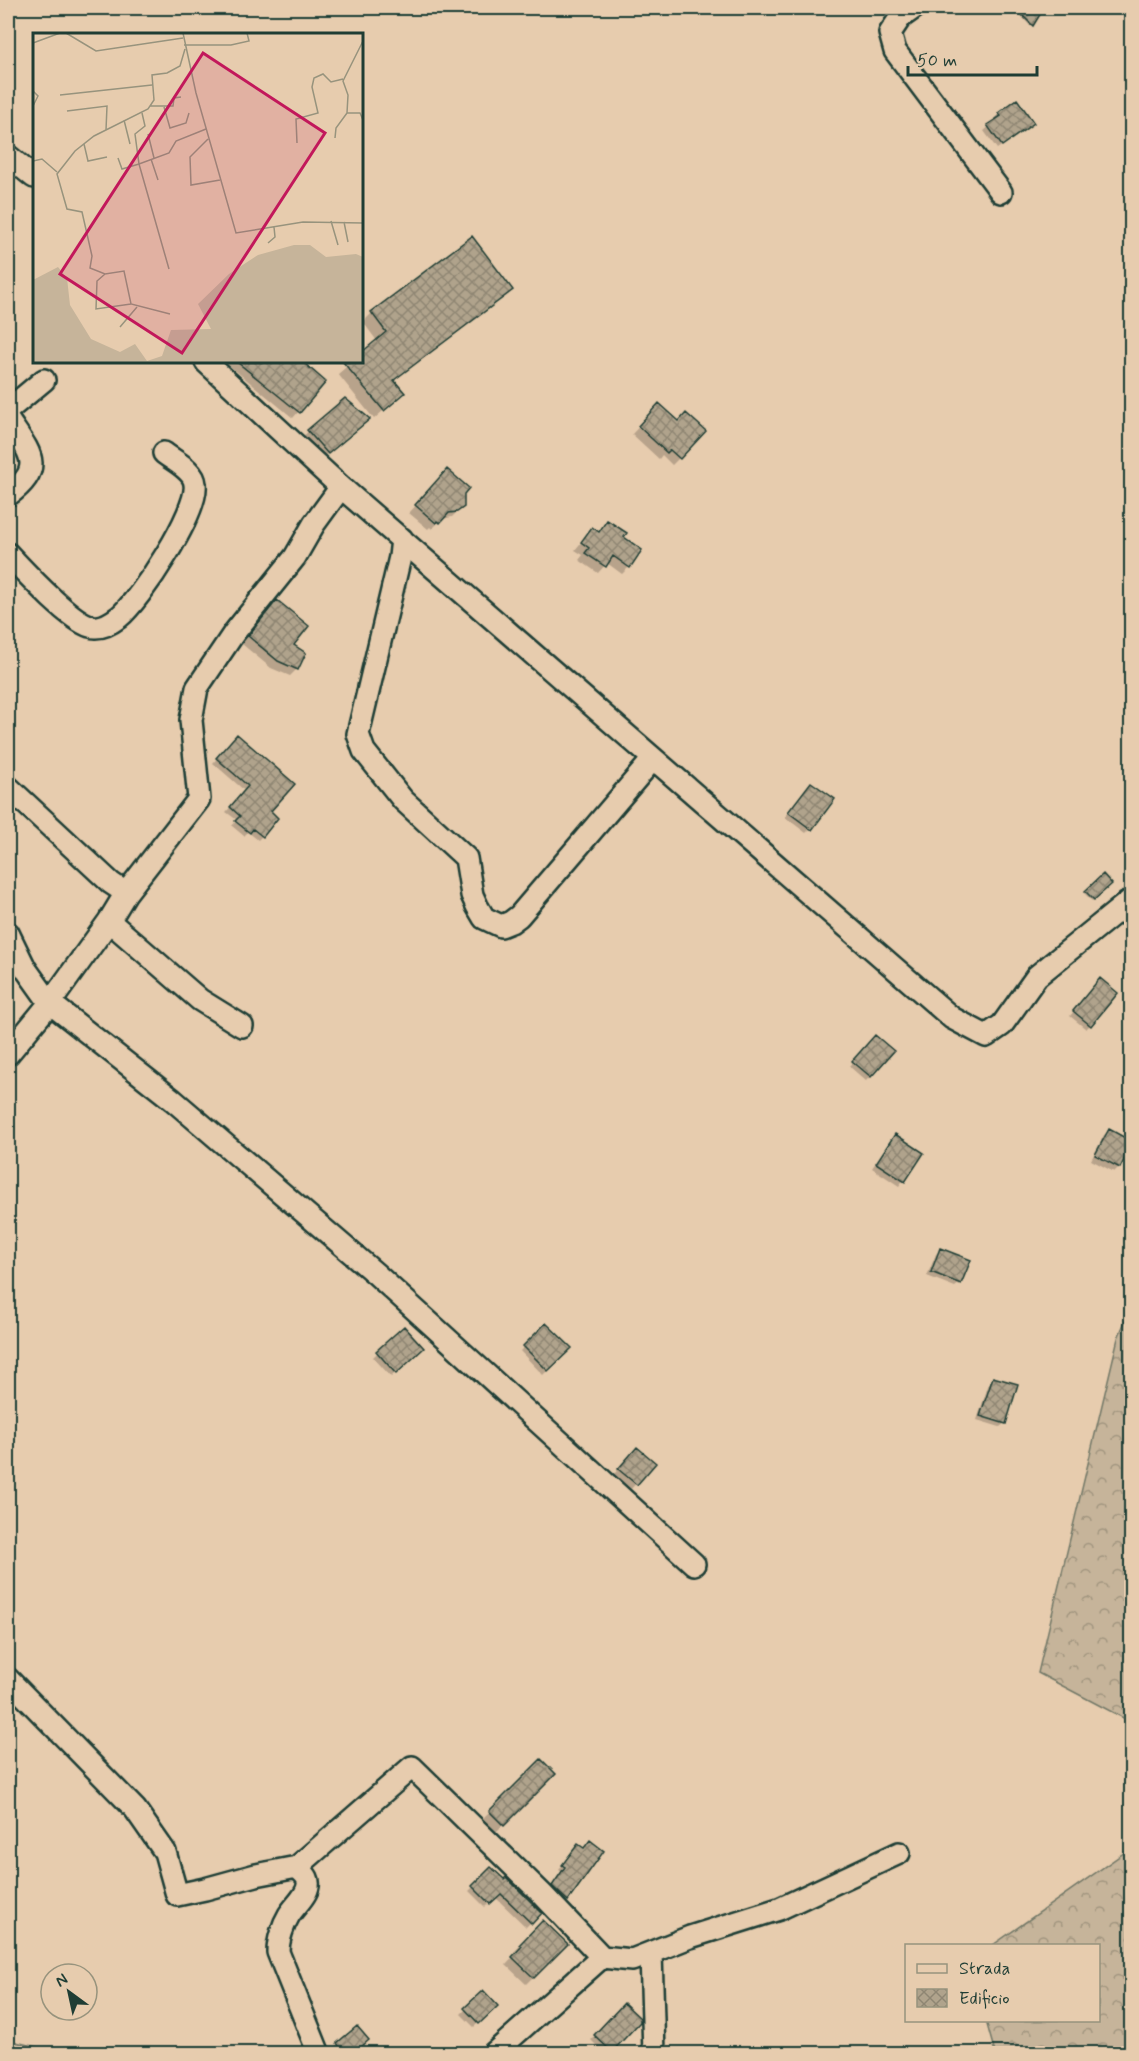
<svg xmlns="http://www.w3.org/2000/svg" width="1139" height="2061" font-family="Mynerve,sans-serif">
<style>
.forest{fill:url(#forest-crowns);stroke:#727867;stroke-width:1.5}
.shadow{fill:#0003}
.building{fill:url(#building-cross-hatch);stroke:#1f3d34;stroke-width:1.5}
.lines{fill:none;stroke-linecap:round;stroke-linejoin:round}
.street-casing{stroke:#1f3d34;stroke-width:26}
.street{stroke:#e7ccae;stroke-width:21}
.inset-road{fill:none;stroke:#97937d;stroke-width:1.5}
.view{fill:#c2185b;fill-opacity:0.15;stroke:#c2185b;stroke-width:3}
.inset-edge{fill:none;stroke:#1f3d34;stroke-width:3}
</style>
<defs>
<pattern id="forest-crowns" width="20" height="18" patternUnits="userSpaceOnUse" patternTransform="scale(1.5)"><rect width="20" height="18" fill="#c6b49a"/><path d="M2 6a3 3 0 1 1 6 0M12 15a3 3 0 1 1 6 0" fill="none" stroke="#a0947e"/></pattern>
<pattern id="building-cross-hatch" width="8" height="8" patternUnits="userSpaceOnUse" patternTransform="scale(1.5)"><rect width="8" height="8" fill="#b0a38c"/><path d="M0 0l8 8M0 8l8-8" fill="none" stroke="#8f8673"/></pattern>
</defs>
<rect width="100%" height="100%" fill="#e7ccae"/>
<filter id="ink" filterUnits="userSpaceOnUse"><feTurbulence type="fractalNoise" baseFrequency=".0167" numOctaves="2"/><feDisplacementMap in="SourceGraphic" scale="12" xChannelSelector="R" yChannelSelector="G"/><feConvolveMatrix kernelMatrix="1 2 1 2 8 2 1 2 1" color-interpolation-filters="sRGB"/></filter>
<g filter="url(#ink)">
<path class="forest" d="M1131,1307V1722L1038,1673L1118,1338Z
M1131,1848V2053H995L986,2021L1098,2020V1946L993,1945Z
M8,2040L61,2053H8Z"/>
<path class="shadow" d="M1032,8H1042L1030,26L1022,17Z
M999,114L1028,127L997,149L984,131L997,120L995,118Z
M511,290L502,299L394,381L403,393L374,419L338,374L352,362H362V353L377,341L363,322L372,313Z
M225,362H300L324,382L293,418Z
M345,399L361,425L320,460L301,438Z
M659,405L679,458L672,465L662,455L659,459L632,434Z
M441,478L463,494L460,509L452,517L442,519L432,529L430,527L428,529L409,513Z
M608,522L622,538L629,567L622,574L607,563L598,573L579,560L583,555L575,550L592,529L598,533Z
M270,609L291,645L297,669L290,676L271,668L242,644Z
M237,736L269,811L262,836L258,840L248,832L244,836L232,826L237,820L226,812L245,791L213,763Z
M807,788L810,829L806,833L785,817Z
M1103,876L1110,884L1092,901L1084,893Z
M1096,984L1090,1025L1086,1029L1070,1016Z
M871,1041L892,1052L866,1081L849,1066Z
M1109,1131L1132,1143L1119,1167L1114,1172L1091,1160L1104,1135Z
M891,1140L922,1154L899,1186L872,1168Z
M941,1250L960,1283L955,1287L927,1276L936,1254Z
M546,1325L570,1348L543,1375L520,1351Z
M403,1328L422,1348L391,1377L373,1357Z
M993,1378L1005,1423L1000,1427L977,1420L989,1383Z
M633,1453L654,1463L631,1489L614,1474Z
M541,1761L554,1774L496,1832L483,1818Z
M584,1849L602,1851L562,1904L548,1891L562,1872L559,1870L574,1850Z
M491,1869L540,1913L526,1927L495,1897L485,1907L469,1891Z
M543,1922L566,1944L526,1984L506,1965L516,1954L514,1952Z
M483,1992L495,2006L474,2027L461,2014Z
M624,2005L639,2022L608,2054H605L591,2040Z"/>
<path class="building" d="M1030,8H1044L1033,26L1022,15Z
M1017,99L1034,123L1002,146L987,125L1001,116L998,113Z
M472,236L513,290L394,380L405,393L384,411L343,362H362V352L386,332L371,312Z
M237,362H303L326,382L300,413Z
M345,398L370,419L328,454L307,430Z
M659,403L679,421L686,413L706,431L680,459L670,450L667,453L638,426Z
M447,469L469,488L464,494V507L457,512L449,513L440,523L437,521L436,523L415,505Z
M607,520L627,533L624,537L642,550L630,568L613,556L606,567L585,553L589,548L581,542L592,527L599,532Z
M277,600L309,626L294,645L306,653L298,670L278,661L248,636Z
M237,734L295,784L271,811L278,818L263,837L253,829L250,833L235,821L240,816L230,807L248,786L216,758Z
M811,782L835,799L812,830L788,812Z
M1103,874L1112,884L1094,900L1085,891Z
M1100,978L1118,993L1091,1026L1073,1011Z
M875,1035L894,1051L871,1077L852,1061Z
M1109,1129L1131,1141V1146L1120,1168L1095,1155Z
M895,1134L924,1153L905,1182L876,1163Z
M940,1248L971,1260L961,1284L931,1272Z
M546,1323L572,1348L548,1371L523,1346Z
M404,1326L424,1348L396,1374L376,1351Z
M993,1377L1018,1384L1006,1424L980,1416Z
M637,1447L656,1463L637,1485L618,1469Z
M541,1759L556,1774L504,1826L489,1811Z
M590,1840L604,1851L568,1901L552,1886L565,1867L562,1865L578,1844L584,1848Z
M491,1867L504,1879L506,1877L542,1913L532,1924L501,1894L490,1904L472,1886Z
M543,1920L568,1944L534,1978L512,1957L522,1946L520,1944Z
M483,1990L498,2006L479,2024L464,2008Z
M624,2003L640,2018V2022L612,2052L594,2035Z
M357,2026L369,2040L353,2054H331L339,2046L337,2043Z"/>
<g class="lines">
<defs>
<path id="street" d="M914,8L900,18L890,33L895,51L1001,192
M8,156L34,177
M206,362L341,487L952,1018L986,1036L1002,1025L1037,976L1132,899
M8,410L44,380
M8,420C29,452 47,467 8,495
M402,539L400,557L358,734L364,751L403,800L466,858L472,895L477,906L484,918L501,926L511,922L519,916L653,759
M8,554C25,572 68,619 90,626C100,630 111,623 119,617C140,600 199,511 195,484C194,470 174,461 164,453
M8,787L111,883L126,893
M109,921L200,1000L242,1026
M8,933L25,968L50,1003L173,1100L376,1274L694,1564
M8,1054L50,1003L109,921L126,893L199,799L191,720L197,688L234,633L295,557L314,524L341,487
M8,1679L135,1809L165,1852L177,1895L205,1889L256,1875L297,1867L412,1767L542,1894L602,1957L632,1960L690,1937L779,1909L899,1853
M297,1867C300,1870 305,1874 307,1878C313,1891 295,1905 289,1915C283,1925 278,1940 278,1952L319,2054
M651,1953L654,2054
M493,2054L602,1957"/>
</defs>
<use href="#street" class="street-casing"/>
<use href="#street" class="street"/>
</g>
</g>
<g transform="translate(33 33)">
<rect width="330" height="330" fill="#e7ccae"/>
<path d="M261,212H277L293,224L323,221L330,224V330H0V247L25,234L34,245L37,272L58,306L87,319L102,311L114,328L129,323L138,297L178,296L165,271L196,241L225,222Z" fill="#c6b49a"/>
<path class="inset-road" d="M33,0L63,18L150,5M150,0L163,60L203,200L270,189L330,190M330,8L310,48L315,62L314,80H327L330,87M0,10L27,0M151,12H198L216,8L214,0M0,58L5,63L0,73M27,62L119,52M117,73H140L141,65L148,64M131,74L137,95L153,90L156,80M34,78L74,73L73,97M109,80L112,93L102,101L106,131L136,236M91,87L97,111M115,101L121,125M302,105L303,95L314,80M175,106L157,124L158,152L187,147M264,110L263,86L285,80L279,54L281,45L290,41L298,49L310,46M51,111L55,128L74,124M85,125L89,136L106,131L136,120L143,108L173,96M118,126L125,147M0,128L9,126L24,139M298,188L305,212M311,189L315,209M235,210L242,204L241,194M72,241L64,248L63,276L98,271M137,281L98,271L91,238L72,241L57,235L59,223L49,179L34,176L24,141L42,118L61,103L115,76L121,67L119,42L134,40L147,33L152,16M87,294L104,274"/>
<path class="view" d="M170,20L292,100L149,320L27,241Z"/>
<rect width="330" height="330" class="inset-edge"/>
</g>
<rect width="1139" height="2061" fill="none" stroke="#e7ccae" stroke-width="30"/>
<rect x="15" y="15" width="1109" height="2031" fill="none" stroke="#1f3d34" stroke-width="2" filter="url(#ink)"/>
<rect x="905" y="1944" width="195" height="78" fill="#e7ccae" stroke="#97937d" stroke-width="1.5"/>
<rect x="917" y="1964" width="30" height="9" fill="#e7ccae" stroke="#97937d" stroke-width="1.5"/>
<text x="959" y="1974" font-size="18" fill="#1f3d34">Strada</text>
<rect x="917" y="1989" width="30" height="18" fill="url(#building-cross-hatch)" stroke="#97937d" stroke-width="1.5"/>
<text x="959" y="2004" font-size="18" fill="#1f3d34">Edificio</text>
<g transform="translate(69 1992) rotate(327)"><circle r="28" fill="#e7ccae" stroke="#97937d" stroke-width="1.5"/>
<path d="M0-4.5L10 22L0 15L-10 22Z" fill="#1f3d34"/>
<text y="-9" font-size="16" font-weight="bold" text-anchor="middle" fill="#1f3d34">N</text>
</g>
<path d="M908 66v9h129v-9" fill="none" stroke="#1f3d34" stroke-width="3"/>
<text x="917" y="66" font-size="18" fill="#1f3d34" stroke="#e7ccae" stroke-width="4.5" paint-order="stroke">50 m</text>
</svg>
